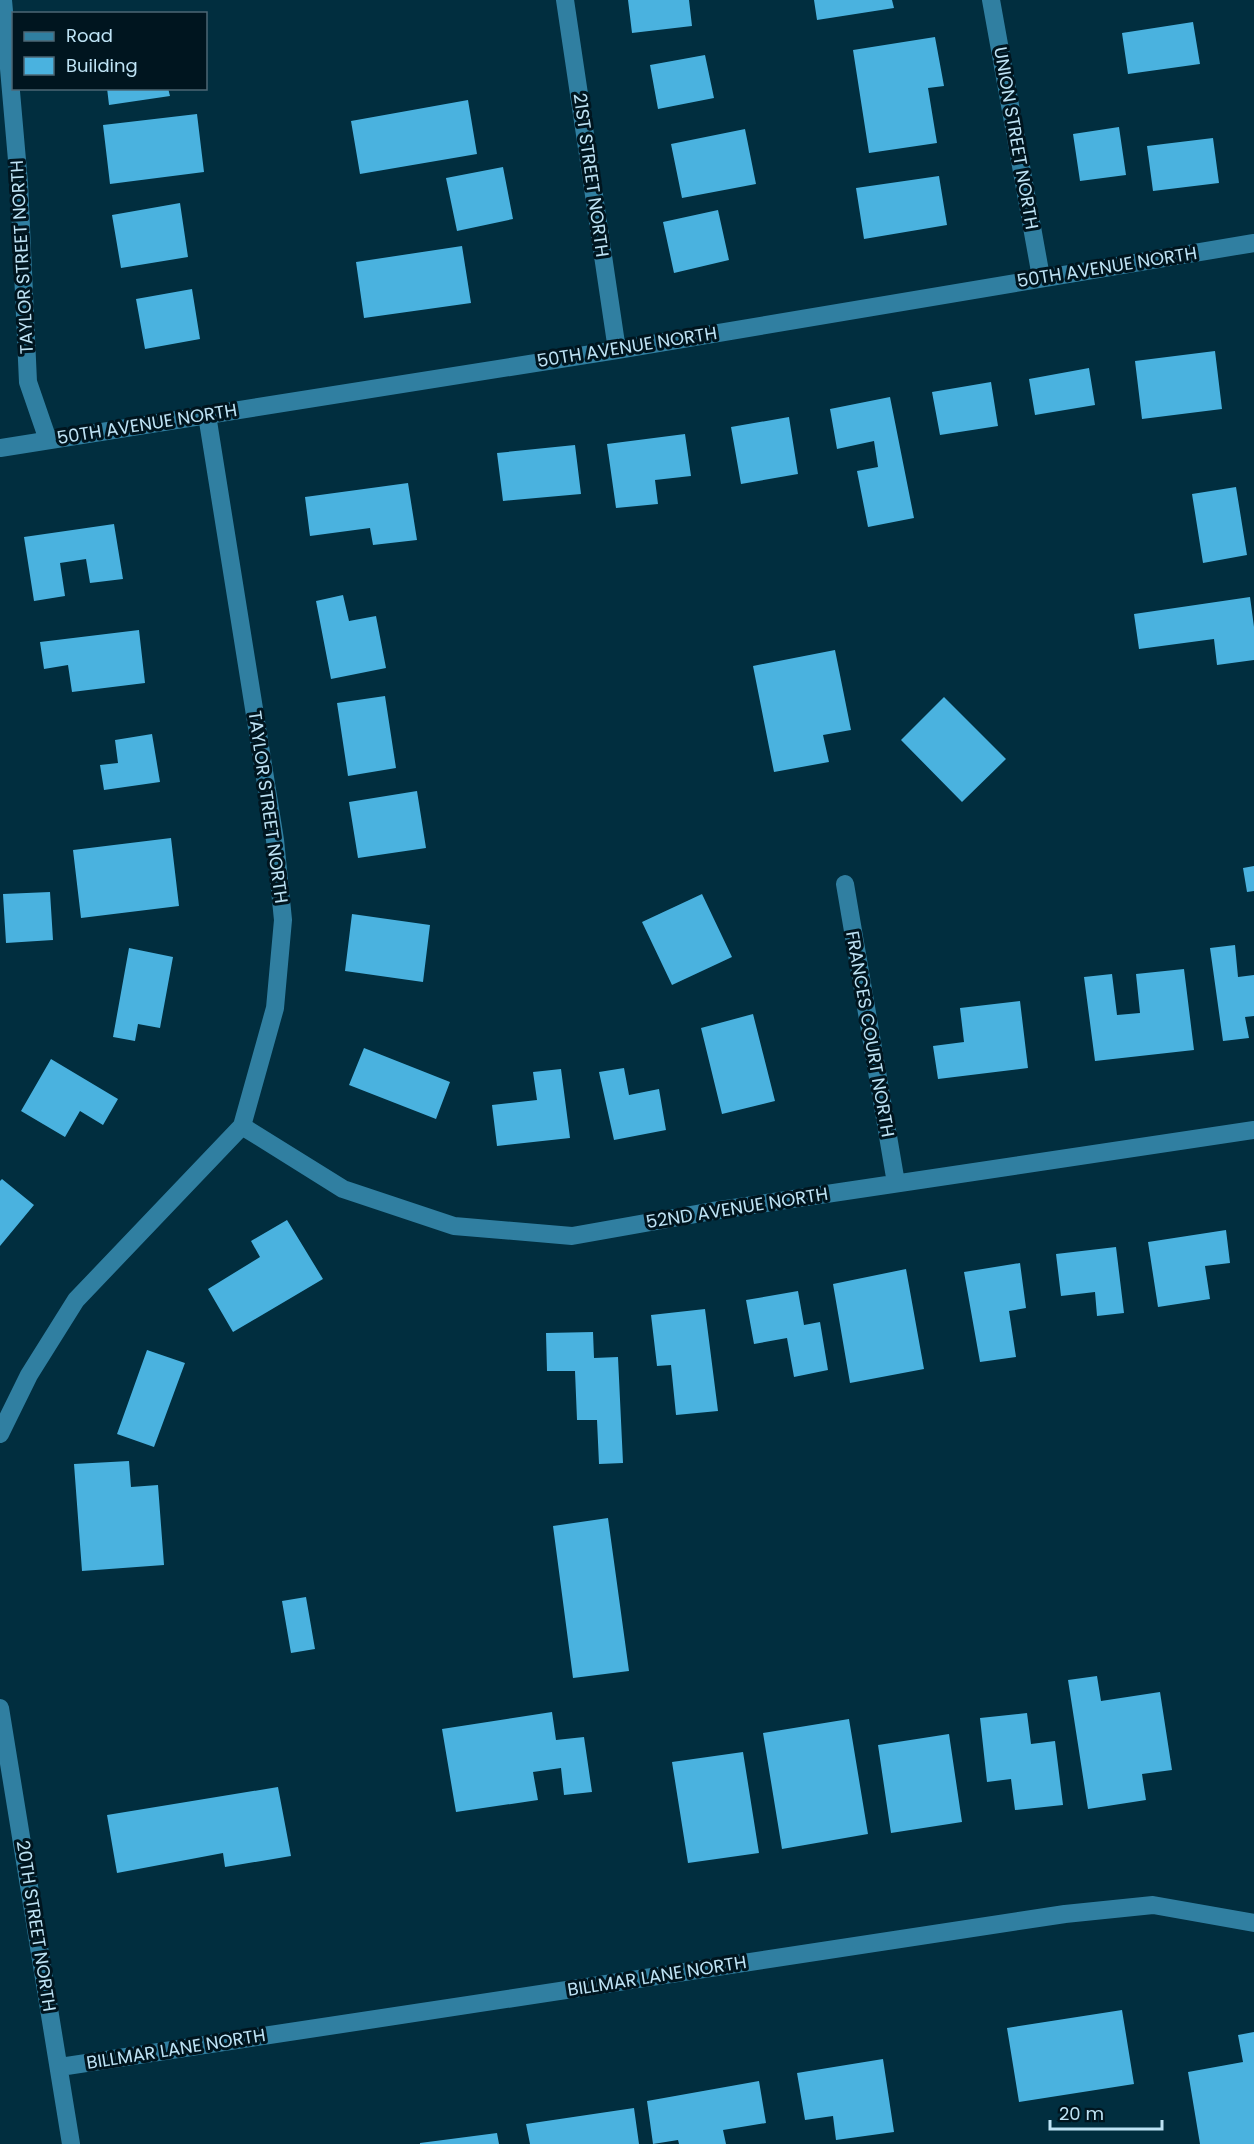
<svg xmlns="http://www.w3.org/2000/svg" width="1254" height="2144" font-family="Poppins,sans-serif">
<style>
.building{fill:#4ab2df}
.lines{fill:none;stroke-linecap:round;stroke-linejoin:round}
.minor{stroke:#307fa1;stroke-width:18}
.labels{text-anchor:middle;stroke-width:6;stroke-linejoin:round;paint-order:stroke}
.street-label{font-size:18px;fill:#bee3f5;stroke:#00151f}
</style>
<rect width="100%" height="100%" fill="#012e3f"/>
<path class="building" d="M628,0H689L692,26L632,33Z
M814,0H892L894,8L817,20Z
M1193,22L1200,64L1128,74L1122,33Z
M935,37L944,86L928,88L937,143L869,153L853,50Z
M705,55L714,98L658,109L650,65Z
M107,88H168L170,96L109,105Z
M468,100L477,154L360,174L351,121Z
M197,114L204,172L110,184L103,125Z
M1119,127L1126,175L1080,181L1073,134Z
M745,129L756,184L682,198L671,144Z
M1213,138L1219,183L1153,191L1147,146Z
M503,167L513,219L457,231L446,178Z
M939,176L947,225L864,239L856,188Z
M180,203L188,257L121,268L112,215Z
M718,210L729,260L674,273L663,222Z
M462,246L471,303L364,318L356,262Z
M192,289L200,339L145,349L136,299Z
M1215,351L1222,409L1142,419L1135,361Z
M1089,368L1095,405L1035,415L1029,379Z
M991,382L998,426L940,435L932,392Z
M890,397L914,518L868,527L857,471L878,467L874,441L837,449L830,409Z
M789,417L798,474L741,484L731,427Z
M685,434L691,476L655,480L658,504L616,508L607,444Z
M575,445L581,494L503,501L497,453Z
M408,483L417,540L373,545L370,528L310,536L305,497Z
M1236,487L1247,555L1203,563L1192,494Z
M114,524L123,579L90,583L86,559L60,563L65,596L34,601L24,537Z
M343,595L349,621L376,616L386,668L331,679L316,601Z
M1250,597L1254,627V660L1217,665L1214,639L1139,649L1134,614Z
M139,630L145,683L72,692L68,665L44,669L40,642Z
M835,650L851,730L823,735L829,762L774,772L753,666Z
M385,696L396,768L348,776L337,703Z
M944,697L1006,759L962,802L901,740Z
M152,734L160,782L104,790L100,765L118,763L115,740Z
M417,791L426,848L358,858L349,802Z
M171,838L179,906L81,918L73,850Z
M1254,866V891L1247,892L1243,868Z
M50,892L53,940L6,943L3,894Z
M702,894L732,957L672,985L642,922Z
M352,914L430,925L423,982L345,971Z
M1235,945L1238,977L1254,975V1016L1245,1017L1249,1038L1223,1041L1210,948Z
M129,948L173,957L160,1028L138,1024L135,1041L113,1037Z
M1184,969L1194,1050L1095,1061L1084,977L1112,974L1117,1015L1140,1013L1136,974Z
M1020,1001L1028,1068L938,1079L933,1046L964,1042L960,1008Z
M753,1014L775,1101L722,1114L701,1028Z
M364,1048L450,1082L436,1119L349,1085Z
M51,1059L118,1099L103,1125L80,1111L65,1137L21,1111Z
M624,1068L629,1095L659,1089L666,1130L614,1140L599,1072Z
M561,1069L570,1138L497,1146L492,1105L537,1100L533,1072Z
M2,1179L34,1205L0,1246V1181Z
M287,1220L323,1279L233,1332L208,1289L260,1257L251,1241Z
M1226,1230L1230,1263L1205,1266L1210,1299L1158,1307L1148,1242Z
M1116,1247L1124,1313L1097,1316L1095,1292L1061,1296L1056,1254Z
M1020,1263L1026,1308L1009,1311L1016,1357L980,1362L964,1272Z
M906,1269L924,1369L850,1383L833,1284Z
M798,1291L804,1325L820,1322L828,1370L794,1377L787,1338L754,1344L746,1300Z
M705,1309L718,1411L676,1415L671,1365L657,1366L651,1315Z
M593,1332L594,1358L618,1357L623,1463L599,1464L597,1420H577L575,1371H547L546,1333Z
M147,1350L185,1363L154,1447L117,1434Z
M129,1461L131,1487L158,1485L164,1565L82,1571L74,1464Z
M608,1518L629,1671L573,1678L553,1526Z
M306,1597L315,1649L291,1653L282,1601Z
M1097,1676L1101,1701L1160,1692L1172,1770L1142,1774L1146,1800L1088,1809L1068,1680Z
M552,1712L556,1740L584,1737L592,1792L564,1795L561,1768L533,1772L538,1800L456,1812L442,1729Z
M1027,1713L1031,1744L1055,1741L1063,1805L1015,1810L1011,1779L987,1782L980,1718Z
M849,1719L868,1834L782,1849L763,1733Z
M949,1734L962,1822L891,1833L878,1745Z
M743,1752L759,1853L688,1863L672,1762Z
M278,1787L291,1856L225,1867L223,1853L117,1873L107,1815Z
M1122,2010L1134,2084L1019,2102L1007,2028Z
M1254,2032V2144H1200L1188,2072L1243,2062L1238,2035Z
M883,2059L894,2132L836,2140L833,2116L805,2120L797,2073Z
M759,2081L766,2123L723,2130L726,2144H679L678,2140L653,2144L647,2101Z
M634,2108L639,2144H530L526,2124Z
M497,2133L499,2144H420V2143Z"/>
<g class="lines">
<path class="minor" d="M3,0L19,183L28,382L48,440
M565,0L617,350
M991,0L1041,277
M0,448L617,350L1254,243
M845,884L896,1183
M242,1126L343,1189L454,1226L572,1236L713,1211L1254,1130
M0,1434L29,1375L76,1300L242,1126L275,1008L283,920L275,840L207,415
M0,1708L71,2144
M60,2067L1065,1914L1153,1905L1254,1923"/>
</g>
<g class="labels">
<g class="street-label">
<text transform="translate(1016 138) rotate(80)" y="6">UNION STREET NORTH</text>
<text transform="translate(591 175) rotate(82)" y="6">21ST STREET NORTH</text>
<text transform="translate(22 257) rotate(-93)" y="6">TAYLOR STREET NORTH</text>
<text transform="translate(1107 267) rotate(-9)" y="6">50TH AVENUE NORTH</text>
<text transform="translate(627 347) rotate(-9)" y="6">50TH AVENUE NORTH</text>
<text transform="translate(147 424) rotate(-9)" y="6">50TH AVENUE NORTH</text>
<text transform="translate(268 807) rotate(82)" y="6">TAYLOR STREET NORTH</text>
<text transform="translate(870 1034) rotate(80)" y="6">FRANCES COURT NORTH</text>
<text transform="translate(737 1208) rotate(-9)" y="6">52ND AVENUE NORTH</text>
<text transform="translate(36 1926) rotate(81)" y="6">20TH STREET NORTH</text>
<text transform="translate(657 1976) rotate(-9)" y="6">BILLMAR LANE NORTH</text>
<text transform="translate(176 2049) rotate(-9)" y="6">BILLMAR LANE NORTH</text>
</g>
</g>
<rect x="12" y="12" width="195" height="78" fill="#00151f" stroke="#4c6775" stroke-width="1.5"/>
<rect x="24" y="32" width="30" height="9" fill="#307fa1" stroke="#4c6775" stroke-width="1.5"/>
<text x="66" y="42" font-size="18" fill="#bee3f5">Road</text>
<rect x="24" y="57" width="30" height="18" fill="#4ab2df" stroke="#4c6775" stroke-width="1.5"/>
<text x="66" y="72" font-size="18" fill="#bee3f5">Building</text>
<path d="M1050 2120v9h112v-9" fill="none" stroke="#bee3f5" stroke-width="3"/>
<text x="1059" y="2120" font-size="18" fill="#bee3f5" stroke="#00151f" stroke-width="4.5" paint-order="stroke">20 m</text>
</svg>
